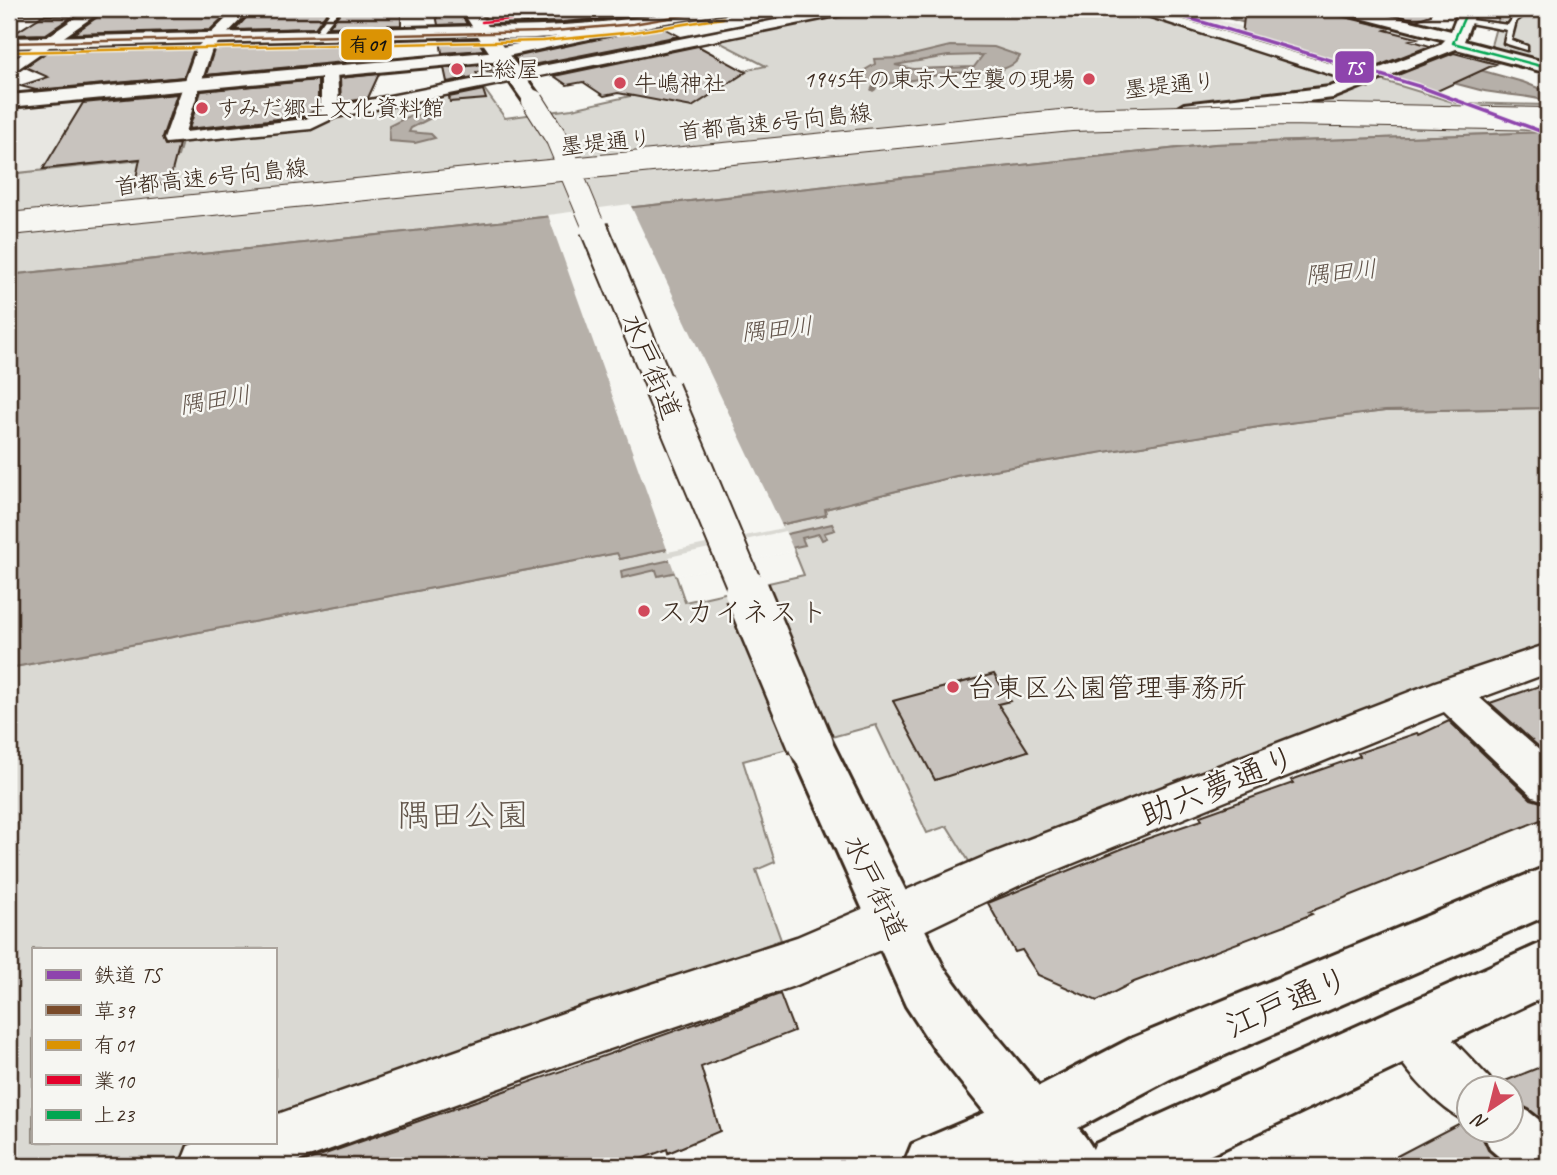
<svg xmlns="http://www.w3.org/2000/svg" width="1557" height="1175" font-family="Caveat,'Klee One',sans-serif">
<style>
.built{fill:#e8e7e2}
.green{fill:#dad9d3;stroke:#8a8278;stroke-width:2;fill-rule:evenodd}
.water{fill:#b6b0a9;stroke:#857a71;stroke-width:2;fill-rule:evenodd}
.pier{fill:#f6f6f2}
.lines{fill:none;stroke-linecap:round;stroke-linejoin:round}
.stream{fill:#857a71;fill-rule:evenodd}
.building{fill:#c8c3be;stroke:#3b2a1e;stroke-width:2}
.lane-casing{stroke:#3b2a1e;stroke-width:5}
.street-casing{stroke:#3b2a1e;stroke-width:5}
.secondary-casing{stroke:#3b2a1e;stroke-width:6}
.primary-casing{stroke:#3b2a1e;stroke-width:6}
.highway-casing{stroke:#3b2a1e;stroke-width:6}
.lane{fill:#f6f6f2;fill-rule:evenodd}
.street{fill:#f6f6f2;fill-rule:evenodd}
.secondary{fill:#f6f6f2;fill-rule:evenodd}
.primary{fill:#f6f6f2;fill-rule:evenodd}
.highway{fill:#f6f6f2;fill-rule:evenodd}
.highway-bridge-far3-casing{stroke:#3b2a1e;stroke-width:24;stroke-linecap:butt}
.highway-bridge-far2-casing{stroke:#3b2a1e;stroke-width:31;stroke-linecap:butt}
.highway-bridge-far1-casing{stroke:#3b2a1e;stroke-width:38;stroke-linecap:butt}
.highway-bridge-casing{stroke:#3b2a1e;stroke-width:49;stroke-linecap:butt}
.highway-bridge-far3{stroke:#f6f6f2;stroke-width:22}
.highway-bridge-far2{stroke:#f6f6f2;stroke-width:27}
.highway-bridge-far1{stroke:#f6f6f2;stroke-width:34}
.highway-bridge{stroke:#f6f6f2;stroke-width:44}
.bus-1-casing{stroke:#f6f6f2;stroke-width:5}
.bus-2-casing{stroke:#f6f6f2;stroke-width:5}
.bus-3-casing{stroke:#f6f6f2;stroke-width:5}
.bus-4-casing{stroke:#f6f6f2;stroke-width:5}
.bus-1{stroke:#7a4b2a;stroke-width:2.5}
.bus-2{stroke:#db9304;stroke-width:2.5}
.bus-3{stroke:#e4002b;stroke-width:2.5}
.bus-4{stroke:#00a651;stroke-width:2.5}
.rail-1-casing{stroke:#f6f6f2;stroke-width:6}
.rail-1{stroke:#8e44ad;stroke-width:3.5}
.poi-dot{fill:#d1495b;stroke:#f6f6f2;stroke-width:2.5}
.labels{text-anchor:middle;stroke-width:5;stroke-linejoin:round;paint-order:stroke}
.far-poi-label{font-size:23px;fill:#3b2a1e;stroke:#f6f6f2;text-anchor:start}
.far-street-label{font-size:23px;fill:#3b2a1e;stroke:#f6f6f2}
.far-water-label{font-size:24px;font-style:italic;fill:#605248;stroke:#f6f6f2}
.street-label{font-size:28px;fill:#3b2a1e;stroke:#f6f6f2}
.poi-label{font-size:28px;fill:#3b2a1e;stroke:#f6f6f2;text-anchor:start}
.near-street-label{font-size:33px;fill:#3b2a1e;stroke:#f6f6f2}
.near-park-label{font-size:33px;fill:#63564b;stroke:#f6f6f2}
.line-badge{stroke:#f6f6f2;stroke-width:2.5}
.badge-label{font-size:19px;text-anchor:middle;font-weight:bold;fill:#fff}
.pale-badge-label{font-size:19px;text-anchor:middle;font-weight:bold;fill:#111}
</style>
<rect width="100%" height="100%" fill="#f6f6f2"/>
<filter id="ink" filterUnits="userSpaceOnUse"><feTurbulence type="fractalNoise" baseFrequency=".0143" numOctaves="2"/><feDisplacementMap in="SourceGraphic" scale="14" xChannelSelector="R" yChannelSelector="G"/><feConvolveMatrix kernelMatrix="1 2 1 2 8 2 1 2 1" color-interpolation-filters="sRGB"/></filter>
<g filter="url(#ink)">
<path class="built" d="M1149,9H1179L1367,62L1350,68Z
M179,90L183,91L161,143L182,142L178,156L9,174V106Z"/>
<path class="green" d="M865,9H1148L1456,103L1548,105V132L1215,144L9,275V174L178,156L182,142L311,129L344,114L482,86L505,118L572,109L766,66L715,40Z
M1501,9H1548V64L1490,49Z
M1548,408V649L1435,688L970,863L947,826L927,833L876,725L743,761L775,862L756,870L781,940L275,1125V949H33V1142H229L157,1166H9V668L618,553L620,559L826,515L825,509L956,476L1265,426L1385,411ZM791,543L804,575L685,602L675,573Z"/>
<path class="water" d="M1196,9H1245L1400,51L1404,49L1523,82L1548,92V101C1526,95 1502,95 1480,90C1384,66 1290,35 1196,9Z
M950,46L994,47L1020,56C1017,63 1011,66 1003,69C986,74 967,71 949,73C926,76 877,92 858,78V74L875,64L874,59L900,58ZM983,55L974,67L913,69L895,65L948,56Z
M409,116L421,115L429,119L411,128L409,132L431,134L435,138L415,143L390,141L389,126Z
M1548,132V408L1385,411L1265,426L956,476L825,509L826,515L620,559L617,553L9,668V275L1215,144Z
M832,524L835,530L824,533L827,538L822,540L819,534L802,538L805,545L658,576L656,570L622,578L621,571Z"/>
<path class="pier" d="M630,204L783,528L668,552L548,215Z
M785,531L794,551L676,576L669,557Z"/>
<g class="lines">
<path class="stream" d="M874,82L879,83L876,90L873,92L870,90Z"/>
</g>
<path class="building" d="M178,9H232L210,30L73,34L106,11Z
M254,9H329L315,28L235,30Z
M343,9H401V25L329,27Z
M435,9H458L467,24L438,25Z
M480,9H639L644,14L563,22L489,24Z
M1245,9H1333L1337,15L1390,28L1385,30L1417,38L1410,40L1430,46L1365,71L1242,35Z
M1372,9H1430L1431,15L1416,20Z
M76,12H79L46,34L12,35L42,16H69Z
M660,26L679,36L522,67L514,57Z
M477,39L484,50L442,53L440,40Z
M396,41L387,58L206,75L214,50L219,45Z
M195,46L184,77L36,90L20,86L48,77L25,67L50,50Z
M698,46L746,72L692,107L618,93L604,96L583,82L567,85L554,76Z
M1454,53L1496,64L1435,92L1390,78Z
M494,64L498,70L476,72L478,76L447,82L444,68Z
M379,74L368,98L341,103L340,78Z
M318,80V109L305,116L189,129L201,91Z
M483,90L486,99L450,102L449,97Z
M177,94L162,138L165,145L179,144L169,183L134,188L140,159L43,169L83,103Z
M994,674L1010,701L998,704L1028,751L935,780L893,701Z
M1548,683V755L1490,703Z
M1449,721L1531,799L1548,804V817L1309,912L1312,914L1288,924L1134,982L1097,1001L1038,975L1022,950L1015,952L988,903L1146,839L1202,820L1200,816L1293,783L1291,780L1360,756L1358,753L1417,733L1419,735Z
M780,994L794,1031L701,1067L720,1131L668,1153L667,1149L623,1166H291Z
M1548,1064V1124L1529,1109L1511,1101V1088L1495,1085Z
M1462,1122L1469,1125V1130H1479L1488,1150L1506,1166H1378Z"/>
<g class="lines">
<defs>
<path id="lane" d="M332,9H340L323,30H317Z
M1507,9H1515L1524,15L1516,21L1511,40L1527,46V50L1504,43L1507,30L1459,21L1463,19L1508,25L1515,15Z"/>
<path id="street" d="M9,9H76L69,13L9,14Z
M88,9H104L9,75V63Z
M236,9H251L212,49L185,132L306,119L321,111V71L329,66L337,71L339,106L831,9H858L851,13L336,117L311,129L166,143L164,139L197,47Z
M462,9H477L470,13Z
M1126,9H1147L1375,77L1377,81L1369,86L1363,85Z
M651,18L656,19V25L497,58L489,53L497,48Z
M1548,644V673L1480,698L1548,758V802L1533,797L1444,712L1020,885L909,938L797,985L566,1064L284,1166H180L188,1146L199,1142H275V1115L566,1012L797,937L988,855L1435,682Z
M1408,1005L1426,1012L1489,1078L1493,1088H1470V1123C1439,1111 1395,1061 1383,1030L1390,1012Z
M1512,1104L1528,1111L1548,1127V1166H1510L1490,1149L1482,1130H1512Z"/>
<path id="secondary" d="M461,9H477L491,31L489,34H477Z
M1336,9H1362L1451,31L1460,9H1476L1464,41L1548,63V73L1456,49L1333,98L1184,116L1174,110L1184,104L1330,87L1440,45L1445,40L1338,12Z
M498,51L504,52L507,56L504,60L9,107V95Z"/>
<path id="primary" d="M696,9H729L721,14C685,20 496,53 475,31L483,26C555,29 625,21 696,9Z
M1031,1093C1062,1106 1089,1134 1101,1166H1029L1022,1158L1003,1166H903L912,1144Z"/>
<path id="highway" d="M483,26L489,28L540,97L543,101L540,105H526L478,36L9,48V38Z
M811,726L827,732L944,968L975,1010L1039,1086L1130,1039L1548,866V915L1170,1079L1031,1153L1010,1144L935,1050L906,1006L789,745L795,732Z
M1548,940V995L1187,1166H1086L1095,1144Z"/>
</defs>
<use href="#lane" class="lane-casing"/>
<use href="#street" class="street-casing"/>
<use href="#secondary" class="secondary-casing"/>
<use href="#primary" class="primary-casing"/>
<use href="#highway" class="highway-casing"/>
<use href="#lane" class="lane"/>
<use href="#street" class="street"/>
<use href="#secondary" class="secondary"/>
<use href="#primary" class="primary"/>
<use href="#highway" class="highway"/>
<defs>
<path id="highway-bridge-far3" d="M533,101L557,139L595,230
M9,224L1071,120L1286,114L1548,119"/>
<path id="highway-bridge-far2" d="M594,228L662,391"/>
<path id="highway-bridge-far1" d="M662,389L748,594"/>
<path id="highway-bridge" d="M747,592L811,745"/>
</defs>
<use href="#highway-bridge-far3" class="highway-bridge-far3-casing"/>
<use href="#highway-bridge-far2" class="highway-bridge-far2-casing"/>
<use href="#highway-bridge-far1" class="highway-bridge-far1-casing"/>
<use href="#highway-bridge" class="highway-bridge-casing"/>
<use href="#highway-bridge-far3" class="highway-bridge-far3"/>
<use href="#highway-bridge-far2" class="highway-bridge-far2"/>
<use href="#highway-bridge-far1" class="highway-bridge-far1"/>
<use href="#highway-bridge" class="highway-bridge"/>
<defs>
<path id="bus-1" d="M9,43L543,32L633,24L721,9"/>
<path id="bus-2" d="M9,52L543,41L634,32L723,18"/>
<path id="bus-3" d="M482,22L609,9"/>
<path id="bus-4" d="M1468,9L1453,43L1548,68"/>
</defs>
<use href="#bus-1" class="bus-1-casing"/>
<use href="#bus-2" class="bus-2-casing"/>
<use href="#bus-3" class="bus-3-casing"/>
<use href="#bus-4" class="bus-4-casing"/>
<use href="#bus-1" class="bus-1"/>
<use href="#bus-2" class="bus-2"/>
<use href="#bus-3" class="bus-3"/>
<use href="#bus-4" class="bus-4"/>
<defs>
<path id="rail-1" d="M1158,9L1418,86L1548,134"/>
</defs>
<use href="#rail-1" class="rail-1-casing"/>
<use href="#rail-1" class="rail-1"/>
</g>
</g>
<g class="poi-dot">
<circle cx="457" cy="69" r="7"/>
<circle cx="1089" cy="79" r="7"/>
<circle cx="620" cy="83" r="7"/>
<circle cx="202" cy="108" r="7"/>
<circle cx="644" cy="611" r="7"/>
<circle cx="953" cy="687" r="7"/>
</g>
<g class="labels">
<g class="far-poi-label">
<text x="471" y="77">上総屋</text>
<text x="1075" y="87" text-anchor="end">1945年の東京大空襲の現場</text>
<text x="634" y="91">牛嶋神社</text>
<text x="216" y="116">すみだ郷土文化資料館</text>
</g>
<g class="far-street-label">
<text transform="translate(1170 85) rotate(-6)" y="8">墨堤通り</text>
<text transform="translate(775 122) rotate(-6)" y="8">首都高速6号向島線</text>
<text transform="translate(606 142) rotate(-6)" y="8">墨堤通り</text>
<text transform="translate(211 177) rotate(-6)" y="8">首都高速6号向島線</text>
</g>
<g class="far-water-label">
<text transform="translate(1341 272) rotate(-6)" y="8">隅田川</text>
<text transform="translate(777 329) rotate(-6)" y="8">隅田川</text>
<text transform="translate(215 400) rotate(-9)" y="8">隅田川</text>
</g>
<g class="street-label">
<text transform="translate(652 366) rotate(67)" y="10">水戸街道</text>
<text transform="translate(876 887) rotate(65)" y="10">水戸街道</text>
</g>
<g class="poi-label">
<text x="658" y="621">スカイネスト</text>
<text x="967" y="697">台東区公園管理事務所</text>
</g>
<g class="near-street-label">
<text transform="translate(1218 785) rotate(-22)" y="12">助六夢通り</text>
<text transform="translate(1287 1001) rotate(-23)" y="12">江戸通り</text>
</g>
<g class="near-park-label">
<text x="463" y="826">隅田公園</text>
</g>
</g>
<g class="line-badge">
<rect x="340" y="28" width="53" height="33" rx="7" fill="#db9304"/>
<rect x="1334" y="50" width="41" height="34" rx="7" fill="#8e44ad"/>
</g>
<g class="badge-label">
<text x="1354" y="74">TS</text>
</g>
<g class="pale-badge-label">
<text x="367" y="51">有01</text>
</g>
<rect width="1557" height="1175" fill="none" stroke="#f6f6f2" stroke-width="35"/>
<rect x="18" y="18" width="1522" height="1140" fill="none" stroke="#3b2a1e" stroke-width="2.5" filter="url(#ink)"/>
<rect x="32" y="948" width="245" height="196" fill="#f6f6f2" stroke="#aba49d" stroke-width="2"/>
<rect x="46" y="970" width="35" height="10" fill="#8e44ad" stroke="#aba49d" stroke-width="2"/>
<text x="94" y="982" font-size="21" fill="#3b2a1e">鉄道 TS</text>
<rect x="46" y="1005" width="35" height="10" fill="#7a4b2a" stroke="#aba49d" stroke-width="2"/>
<text x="94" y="1018" font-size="21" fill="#3b2a1e">草39</text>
<rect x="46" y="1040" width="35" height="10" fill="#db9304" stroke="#aba49d" stroke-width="2"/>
<text x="94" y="1052" font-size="21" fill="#3b2a1e">有01</text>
<rect x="46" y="1075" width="35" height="10" fill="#e4002b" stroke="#aba49d" stroke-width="2"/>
<text x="94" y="1088" font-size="21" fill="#3b2a1e">業10</text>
<rect x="46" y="1110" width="35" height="10" fill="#00a651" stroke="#aba49d" stroke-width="2"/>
<text x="94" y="1122" font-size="21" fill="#3b2a1e">上23</text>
<g transform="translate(1490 1109) rotate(215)"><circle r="33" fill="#f6f6f2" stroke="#aba49d" stroke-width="2"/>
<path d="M0-5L12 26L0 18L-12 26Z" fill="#d1495b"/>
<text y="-10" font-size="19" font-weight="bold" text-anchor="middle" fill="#3b2a1e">N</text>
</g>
</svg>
